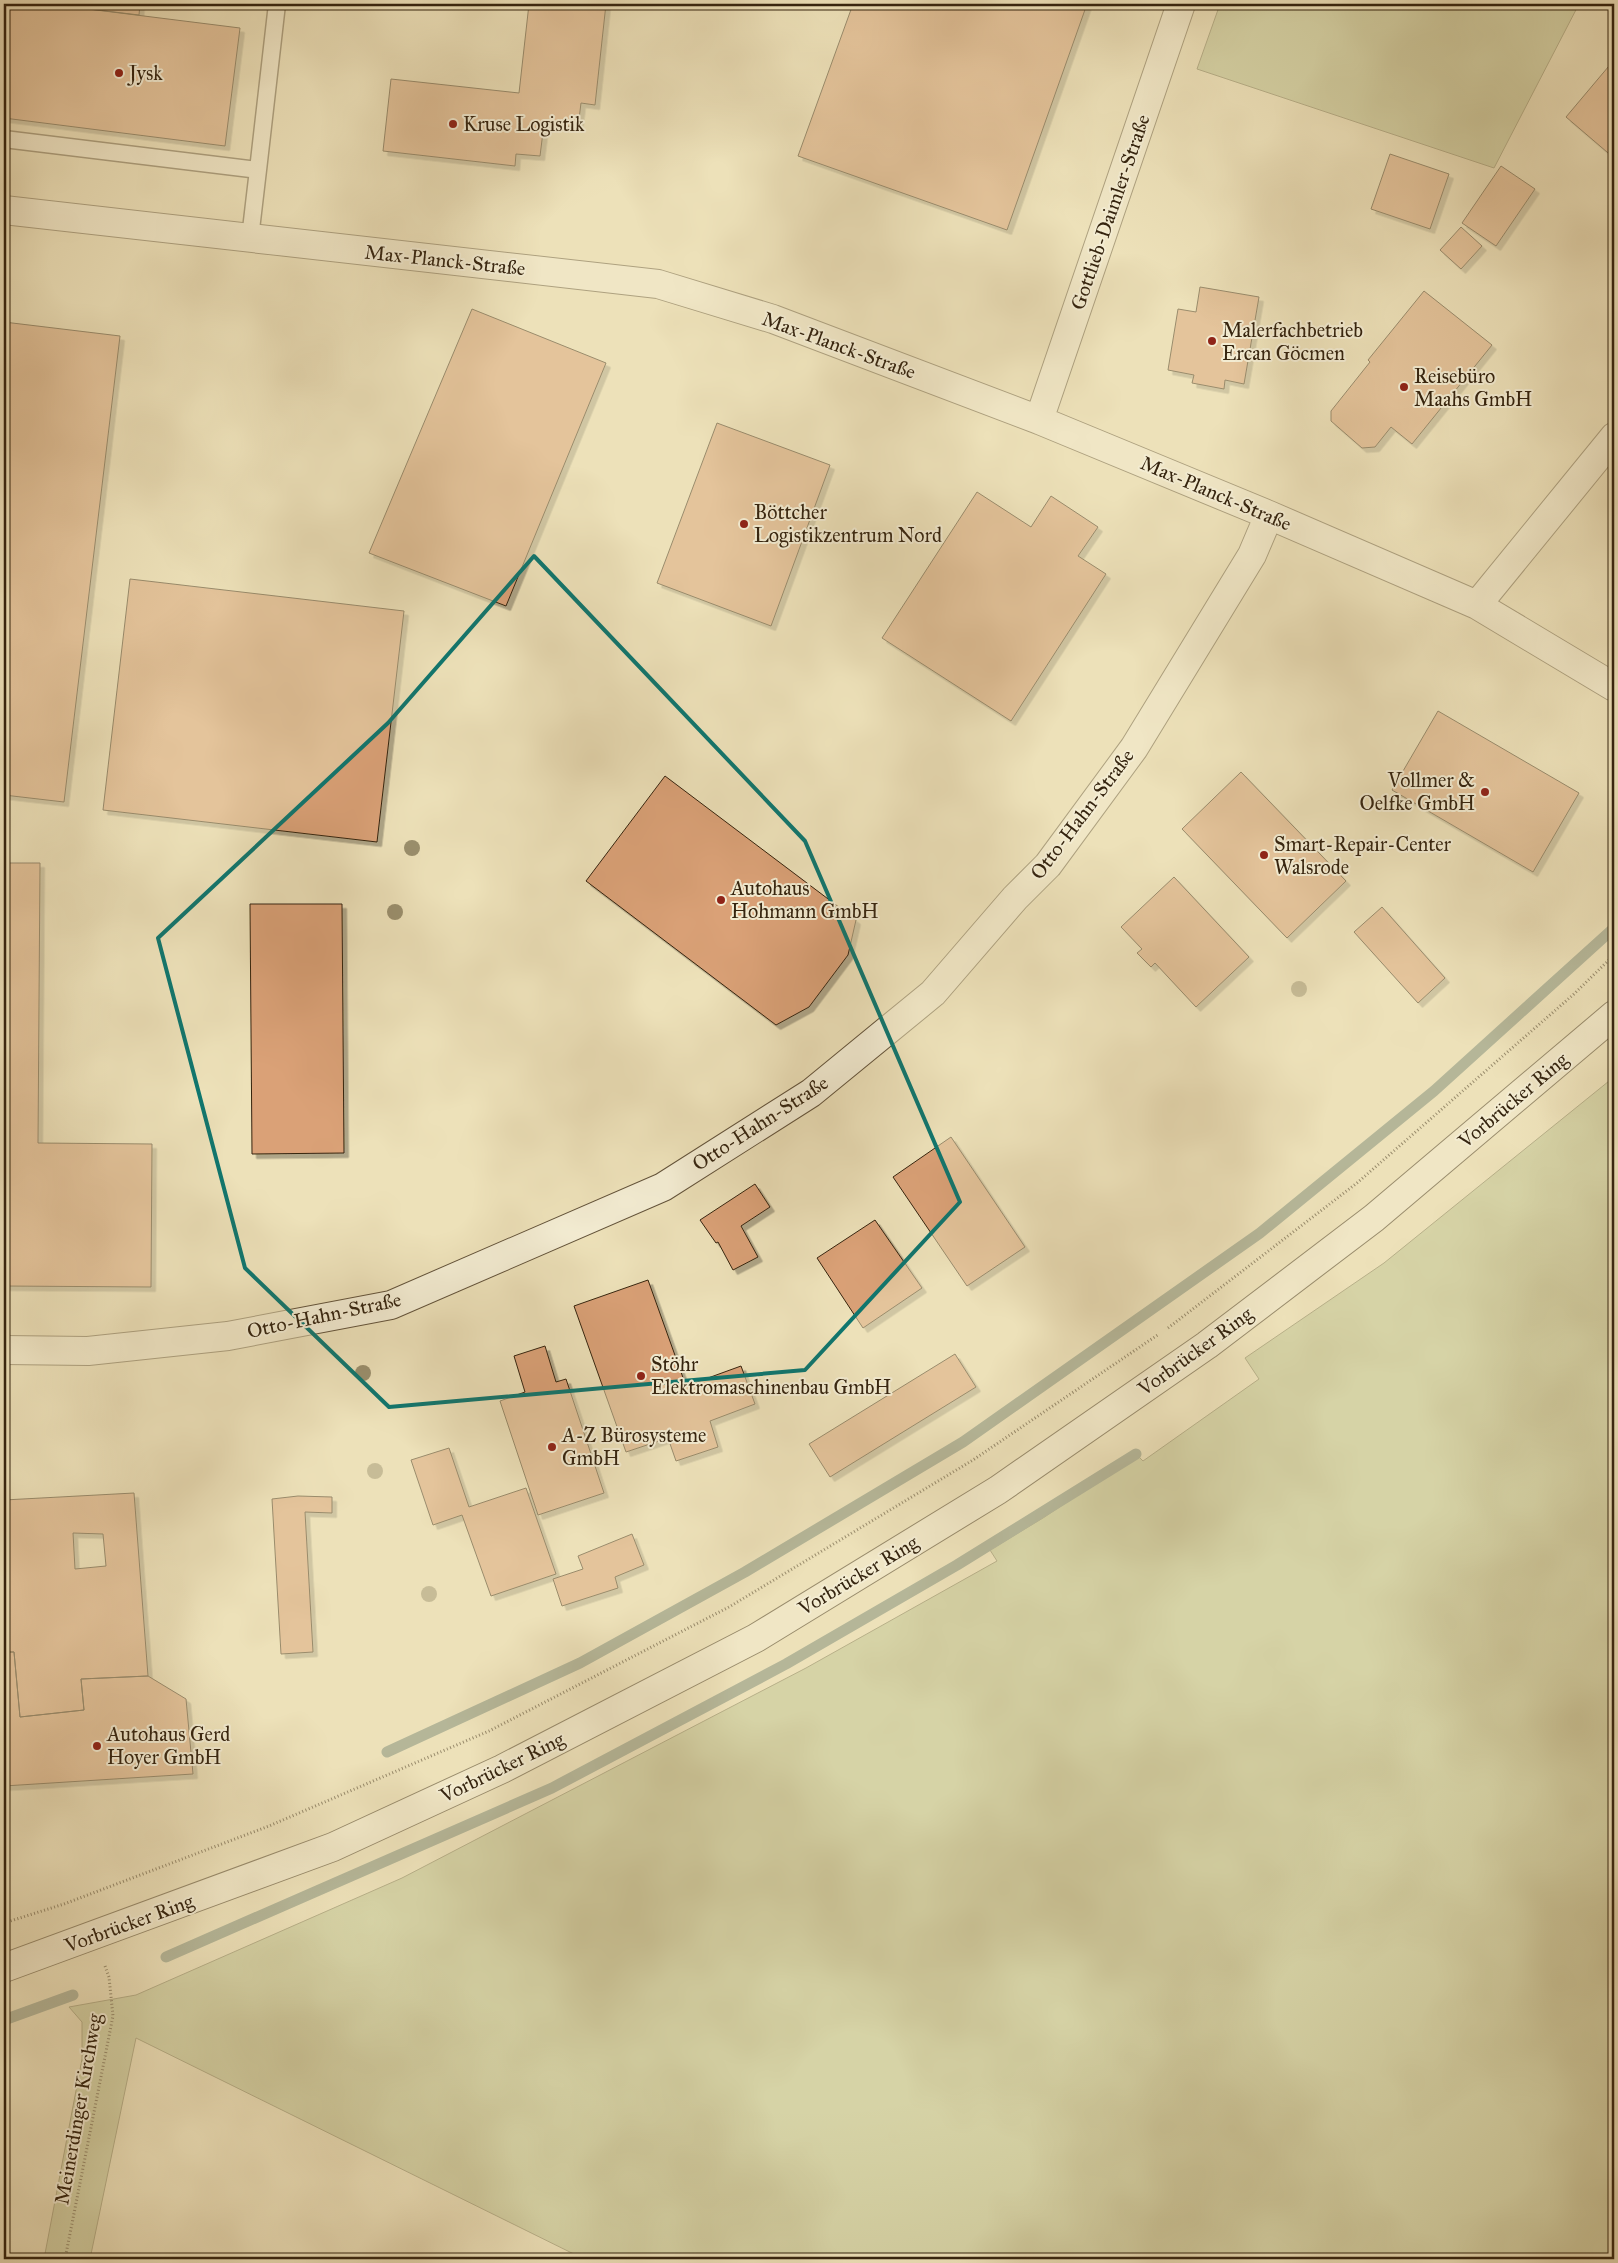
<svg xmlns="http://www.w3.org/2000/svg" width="1618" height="2263" font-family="'IM FELL Great Primer',serif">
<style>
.green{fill:#bac28e;stroke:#78734e}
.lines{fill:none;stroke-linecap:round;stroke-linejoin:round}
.stream{stroke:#718070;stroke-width:11}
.building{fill:#daa177;stroke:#35240f;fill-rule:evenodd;filter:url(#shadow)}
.lane-casing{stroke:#63533a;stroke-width:19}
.street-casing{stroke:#63533a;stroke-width:30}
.secondary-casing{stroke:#35240f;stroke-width:30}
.path{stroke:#35240f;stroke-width:3;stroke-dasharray:1 2.5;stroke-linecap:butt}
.lane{stroke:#f3ecd2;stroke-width:16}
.street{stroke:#f3ecd2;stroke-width:28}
.secondary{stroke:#f3ecd2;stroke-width:28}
.tree{fill:#9a8f6d}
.marked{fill:none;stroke:#0f766e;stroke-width:4;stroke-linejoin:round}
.poi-dot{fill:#8f2418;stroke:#f3ecd2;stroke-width:2}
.labels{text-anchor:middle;stroke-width:4;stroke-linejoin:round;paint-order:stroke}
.poi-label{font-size:20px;fill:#35240f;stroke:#f3ecd2;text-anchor:start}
.street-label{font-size:20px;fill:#35240f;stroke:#f3ecd2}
</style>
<defs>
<filter id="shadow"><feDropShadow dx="4.5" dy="4.5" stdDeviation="0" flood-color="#0004"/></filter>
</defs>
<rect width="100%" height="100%" fill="#ede1b9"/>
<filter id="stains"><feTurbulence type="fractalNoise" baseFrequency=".004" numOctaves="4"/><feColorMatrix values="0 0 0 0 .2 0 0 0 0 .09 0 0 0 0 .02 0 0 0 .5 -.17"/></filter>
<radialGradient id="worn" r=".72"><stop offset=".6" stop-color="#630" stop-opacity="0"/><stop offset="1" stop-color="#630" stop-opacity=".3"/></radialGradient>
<path class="green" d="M1220,4H1579L1494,168L1197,69Z
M1614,1077V2259H584L136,2038L90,2259H44L82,2059V2022L69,2007L136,1995L402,1878L806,1668L997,1561L990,1550L1043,1518L1137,1455L1143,1461L1259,1379L1245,1358L1384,1263Z"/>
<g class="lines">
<path class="stream" d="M387,1752L580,1663L745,1572L963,1442L1260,1233L1434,1091L1614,928
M166,1957L552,1788L786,1664L957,1565L1136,1454
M4,2020L73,1995"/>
</g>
<path class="building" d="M4,4H48L240,28L225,146L4,118Z
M48,4H140L139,15Z
M529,4H606L595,105L581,103L578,127L544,124L540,156L516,154L515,166L383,151L391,79L519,93Z
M853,4H1087L1007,230L798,156Z
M1614,60V158L1566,117Z
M1390,154L1449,174L1430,229L1371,209Z
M1501,166L1535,189L1496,246L1462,223Z
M1461,227L1482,246L1461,269L1440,250Z
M1200,287L1259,297L1244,384L1225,380L1224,389L1192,383L1194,375L1168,370L1178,309L1196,312Z
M1424,291L1492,345L1412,444L1391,427L1375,447L1362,448L1331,421V411L1370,362L1368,360Z
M472,309L606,363L506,606L369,553Z
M4,322L120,336L64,802L4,795Z
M717,423L830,465L771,626L657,583Z
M977,492L1031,527L1051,496L1098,527L1078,556L1106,574L1011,721L882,638Z
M130,579L404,611L377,842L103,810Z
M1438,711L1579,793L1533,872L1392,790Z
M1241,772L1346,881L1287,938L1182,829Z
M665,776L856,920L848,955L809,1007L776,1025L586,881Z
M4,863H40L38,1143L152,1144L151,1287L4,1286Z
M1174,877L1249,957L1196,1007L1155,963L1151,967L1137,953L1142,949L1121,927Z
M250,904H342L344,1153L252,1154Z
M1382,907L1445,978L1418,1003L1354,932Z
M951,1137L1025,1247L967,1286L893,1177Z
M755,1184L770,1207L741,1226L758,1257L733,1270L718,1242L716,1243L700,1220Z
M875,1220L922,1288L863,1328L817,1258Z
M648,1280L686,1386L741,1366L755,1404L710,1421L718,1447L676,1461L668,1438L626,1452L574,1306Z
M545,1346L556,1382L566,1379L604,1493L538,1515L500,1401L525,1392L514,1356Z
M955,1354L976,1387L830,1477L809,1444Z
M449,1448L469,1507L526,1488L556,1574L491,1596L462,1515L433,1525L411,1460Z
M134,1493L148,1676L81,1679L84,1710L20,1717L14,1652H4V1500ZM73,1533L103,1534L106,1566L75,1569Z
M298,1496L332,1497V1513L305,1512L313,1652L281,1654L272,1499Z
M632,1534L644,1565L615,1577L618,1588L562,1606L553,1579L583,1569L578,1556Z
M4,1652H14L20,1717L84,1710L81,1679L148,1676L186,1699L193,1774L4,1786Z"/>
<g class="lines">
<defs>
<path id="lane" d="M4,139L258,170L277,4
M250,238L258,170"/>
<path id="street" d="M4,210L658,284L773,319L1039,420L1269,515L1477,605L1614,687
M1039,420L1181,4
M1477,605L1614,437
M4,1350L88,1351L228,1336L391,1305L663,1187L811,1093L933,993L1015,898L1048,865L1134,748L1252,555L1269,515"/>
<path id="secondary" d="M4,1968L333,1847L502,1769L756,1638L998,1490L1207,1345L1374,1218L1614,1015"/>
</defs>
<use href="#lane" class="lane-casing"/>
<use href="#street" class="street-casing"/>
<use href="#secondary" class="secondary-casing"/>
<path class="path" d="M1168,1328L1357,1183L1574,994L1614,955
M4,1923L64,1904L269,1826L489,1731L729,1607L973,1460L1159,1334
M65,2259L113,2016L109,1977L105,1966"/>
<use href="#lane" class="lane"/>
<use href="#street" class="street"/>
<use href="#secondary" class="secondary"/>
</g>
<g class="tree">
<circle cx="412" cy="848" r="8"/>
<circle cx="395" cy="912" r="8"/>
<circle cx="1299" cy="989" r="8"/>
<circle cx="363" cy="1373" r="8"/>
<circle cx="375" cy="1471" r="8"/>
<circle cx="429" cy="1594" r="8"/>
</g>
<path d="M0 0H1618V2263H0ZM534,556L805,841L960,1202L805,1370L389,1407L245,1268L158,938L388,723Z" fill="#ede1b9" fill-opacity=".55" fill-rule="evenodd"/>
<path class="marked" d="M534,556L805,841L960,1202L805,1370L389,1407L245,1268L158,938L388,723Z"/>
<g class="poi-dot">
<circle cx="119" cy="73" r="5"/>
<circle cx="453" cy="124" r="5"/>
<circle cx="1212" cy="341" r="5"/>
<circle cx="1404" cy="387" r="5"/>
<circle cx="744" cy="524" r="5"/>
<circle cx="1485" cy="792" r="5"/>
<circle cx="1264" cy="855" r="5"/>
<circle cx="721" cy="900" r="5"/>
<circle cx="641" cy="1376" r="5"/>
<circle cx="552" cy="1447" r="5"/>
<circle cx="97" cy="1746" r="5"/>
</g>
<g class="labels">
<g class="poi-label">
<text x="129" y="80">Jysk</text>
<text x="463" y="131">Kruse Logistik</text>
<text x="1222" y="337">Malerfachbetrieb<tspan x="1222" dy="23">Ercan Göcmen</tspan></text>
<text x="1414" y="383">Reisebüro<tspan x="1414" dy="23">Maahs GmbH</tspan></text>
<text x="754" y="519">Böttcher<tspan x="754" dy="23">Logistikzentrum Nord</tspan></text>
<text x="1475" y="787" text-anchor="end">Vollmer &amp;<tspan x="1475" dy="23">Oelfke GmbH</tspan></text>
<text x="1274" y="851">Smart-Repair-Center<tspan x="1274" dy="23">Walsrode</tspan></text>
<text x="731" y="895">Autohaus<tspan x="731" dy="23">Hohmann GmbH</tspan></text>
<text x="651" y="1371">Stöhr<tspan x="651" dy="23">Elektromaschinenbau GmbH</tspan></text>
<text x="562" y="1442">A-Z Bürosysteme<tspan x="562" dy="23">GmbH</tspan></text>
<text x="107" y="1741">Autohaus Gerd<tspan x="107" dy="23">Hoyer GmbH</tspan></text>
</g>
<g class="street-label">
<text transform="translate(1110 212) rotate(-71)" y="7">Gottlieb-Daimler-Straße</text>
<text transform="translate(445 260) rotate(6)" y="7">Max-Planck-Straße</text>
<text transform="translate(839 345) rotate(20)" y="7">Max-Planck-Straße</text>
<text transform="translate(1216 493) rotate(23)" y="7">Max-Planck-Straße</text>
<text transform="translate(1082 814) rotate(-53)" y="7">Otto-Hahn-Straße</text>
<text transform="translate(1513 1100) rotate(-40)" y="7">Vorbrücker Ring</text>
<text transform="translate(760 1123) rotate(-33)" y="7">Otto-Hahn-Straße</text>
<text transform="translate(324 1315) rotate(-12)" y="7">Otto-Hahn-Straße</text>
<text transform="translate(1195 1351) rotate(-36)" y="7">Vorbrücker Ring</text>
<text transform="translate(858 1575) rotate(-31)" y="7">Vorbrücker Ring</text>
<text transform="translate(502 1767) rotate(-26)" y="7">Vorbrücker Ring</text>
<text transform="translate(129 1923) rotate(-20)" y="7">Vorbrücker Ring</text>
<text transform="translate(78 2109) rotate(-80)" y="7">Meinerdinger Kirchweg</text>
</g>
</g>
<rect width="1618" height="2263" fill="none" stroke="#ede1b9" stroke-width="20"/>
<rect x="5" y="5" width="1608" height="2253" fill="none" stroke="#35240f" stroke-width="2.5"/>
<rect x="10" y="10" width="1598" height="2243" fill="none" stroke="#35240f"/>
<rect width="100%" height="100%" filter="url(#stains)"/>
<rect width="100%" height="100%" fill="url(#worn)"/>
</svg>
